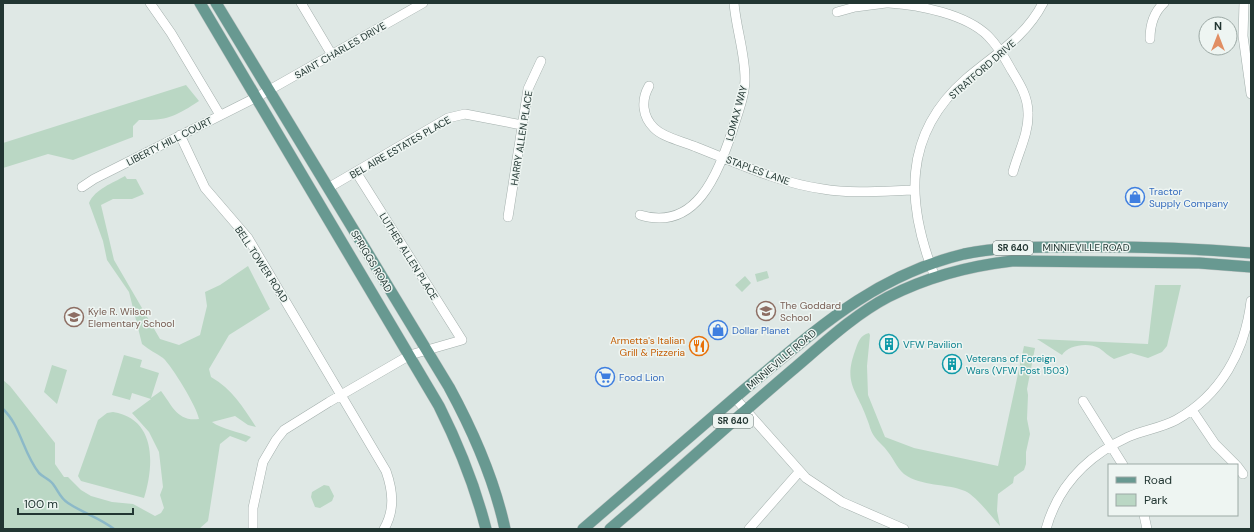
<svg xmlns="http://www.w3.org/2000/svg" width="1254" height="532" font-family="'DM Sans',sans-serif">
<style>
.green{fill:#bad7c4}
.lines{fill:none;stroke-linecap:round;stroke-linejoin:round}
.stream{stroke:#8cb9c8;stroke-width:2.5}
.minor-casing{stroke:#a3afac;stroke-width:10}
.major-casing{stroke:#bdc3c2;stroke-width:12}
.minor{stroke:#fff;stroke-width:9}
.major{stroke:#689991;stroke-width:11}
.labels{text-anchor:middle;stroke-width:3;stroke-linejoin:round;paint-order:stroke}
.shield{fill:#eef5f2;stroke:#5f6f6c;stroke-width:1}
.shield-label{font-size:9px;font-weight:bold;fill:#223632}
.street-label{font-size:10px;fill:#223632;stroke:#eef5f2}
.shop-label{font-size:10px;fill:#366cbe;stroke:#eef5f2;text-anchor:start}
.education-label{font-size:10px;fill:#785e54;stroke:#eef5f2;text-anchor:start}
.food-label{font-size:10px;fill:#c56008;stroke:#eef5f2;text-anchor:end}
.culture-label{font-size:10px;fill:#0d838f;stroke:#eef5f2;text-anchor:start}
</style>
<rect width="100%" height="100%" fill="#dfe8e5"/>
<path class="green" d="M186,85L199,101C176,116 167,121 139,120L133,126V137L73,160L48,154L3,168V143Z
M125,176L127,179H136L144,194L132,199H113L101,205L114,260L160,339L179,345L200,335L207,306L205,292L220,285L248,266L270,309L229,335L209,369L211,377C232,389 243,407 256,427L248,425L235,416L212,422C221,429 240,432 251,437L246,442L230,436L220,444L208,521L199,529H3V380L10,386L55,443V464L64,477H68L81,490L91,496L112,502L133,504L155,516L161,513L164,508L160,495L163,487L159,452L149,432L132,413L151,399L132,393L130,400L112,395L124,355L142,360L140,367L159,373L151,398L161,391C172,405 177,422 199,419C197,407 172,366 163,358C156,353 149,350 142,344L129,292L107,260L103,241L89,203C95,189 113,183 125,176Z
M767,271L769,278L757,282L755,274Z
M745,276L751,283L742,292L735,285Z
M1155,285H1181L1167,346L1162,352L1148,358L1131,353L1114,359C1108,356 1105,352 1099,348C1088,342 1068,345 1062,355L1037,339L1148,344Z
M869,333L870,335L867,366L868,395L885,437L914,448L998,466L1024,346L1035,348L1027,389L1028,395L1027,419L1030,434L1026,452V464L1024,470L1014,477L1013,483L998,494L997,511L1000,526C991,516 976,496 965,491C946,483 922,487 904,474C896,467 894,459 888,452C884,446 878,442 874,436C870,430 870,426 867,419C857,390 843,384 855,351C858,342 860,335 869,333Z
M52,365L67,370L57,404L44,392Z
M113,412C157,419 154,466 144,498L81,481L78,476L98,420L107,413Z
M324,485L329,486L334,496L332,501L320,508L315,507L311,497L312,492Z"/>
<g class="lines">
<path class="stream" d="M3,409C21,426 23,453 39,473C43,477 49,479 53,484C59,492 60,498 68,503C83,513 100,518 114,529"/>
<defs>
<path id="minor" d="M150,3L171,33L220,115
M301,3L332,55
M889,3C919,5 966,14 988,36C998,46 1005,58 1012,71C1020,84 1028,97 1028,113C1029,133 1018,153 1013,172
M1244,3L1243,36L1251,94
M837,12L855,7L886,3
M1150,39C1150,25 1153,13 1164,3
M649,86C641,100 642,116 654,128C664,138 682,141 696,147C737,163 779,183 823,189C852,194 884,191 914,190
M180,135L205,188L248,238L386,471C393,491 395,510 384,529
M82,187L94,179L257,97L423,3
M328,188L448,118L465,114L522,125
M640,215C696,232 717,175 732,132C737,115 745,96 745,79C745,53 736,28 734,3
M508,217L528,89L541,61
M935,277C906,204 902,135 966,79C995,54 1025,38 1043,3
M735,398L806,478L842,502L904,529
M1083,401L1123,465
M1192,410L1215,444L1236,465
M1237,466L1243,474
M1144,515L1147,529
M253,529V508L263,462L276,440L284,430L329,402L410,355L462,340L356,172
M749,529L799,472
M1046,529C1058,486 1087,456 1128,437C1144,430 1161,428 1176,420C1221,395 1245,351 1251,301"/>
<path id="major" d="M200,3L439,406C459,446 475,486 486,529
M216,3L449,387C474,433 494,478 505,529
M583,529C637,482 691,435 745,389C815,331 873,276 964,254C997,247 1031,247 1064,247C1126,246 1189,248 1251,253
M610,529C671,477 729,424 790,372C821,346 852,316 888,297C927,277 969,266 1012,261L1199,263L1251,267"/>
</defs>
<use href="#minor" class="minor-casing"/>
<use href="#major" class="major-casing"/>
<use href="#minor" class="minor"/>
<use href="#major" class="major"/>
</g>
<defs>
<symbol id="shop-ring" viewBox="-11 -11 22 22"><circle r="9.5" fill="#eef5f2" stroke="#3f7fe0" stroke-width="1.5"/><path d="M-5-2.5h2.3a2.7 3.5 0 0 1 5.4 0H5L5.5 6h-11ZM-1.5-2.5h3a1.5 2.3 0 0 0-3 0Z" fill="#3f7fe0"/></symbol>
<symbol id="school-ring" viewBox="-11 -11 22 22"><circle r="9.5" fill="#eef5f2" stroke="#8d6e63" stroke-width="1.5"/><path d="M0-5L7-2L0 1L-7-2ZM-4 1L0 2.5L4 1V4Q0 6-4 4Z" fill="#8d6e63"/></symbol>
<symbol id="building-ring" viewBox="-11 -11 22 22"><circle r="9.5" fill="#eef5f2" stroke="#0f9aa8" stroke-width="1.5"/><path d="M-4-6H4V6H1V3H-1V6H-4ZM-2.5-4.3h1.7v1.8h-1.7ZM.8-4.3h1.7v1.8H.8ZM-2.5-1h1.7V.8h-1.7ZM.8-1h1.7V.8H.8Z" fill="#0f9aa8"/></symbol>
<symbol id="restaurant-ring" viewBox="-11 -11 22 22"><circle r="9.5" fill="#eef5f2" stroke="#e8710a" stroke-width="1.5"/><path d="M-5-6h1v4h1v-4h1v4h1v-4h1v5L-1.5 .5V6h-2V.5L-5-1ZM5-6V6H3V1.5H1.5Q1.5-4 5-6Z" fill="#e8710a"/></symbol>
<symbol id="supermarket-ring" viewBox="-11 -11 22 22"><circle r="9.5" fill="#eef5f2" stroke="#3f7fe0" stroke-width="1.5"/><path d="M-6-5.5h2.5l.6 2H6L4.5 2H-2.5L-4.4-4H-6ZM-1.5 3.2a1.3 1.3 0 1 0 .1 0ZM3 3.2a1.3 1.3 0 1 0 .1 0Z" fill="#3f7fe0"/></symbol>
</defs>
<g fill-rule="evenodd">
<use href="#shop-ring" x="1124" y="186" width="22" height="22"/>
<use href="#school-ring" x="755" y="300" width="22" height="22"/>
<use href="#school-ring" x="63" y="306" width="22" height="22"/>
<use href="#shop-ring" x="707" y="319" width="22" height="22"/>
<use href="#building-ring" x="878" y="333" width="22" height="22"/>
<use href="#restaurant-ring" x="688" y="335" width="22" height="22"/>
<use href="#building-ring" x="941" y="353" width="22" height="22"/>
<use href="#supermarket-ring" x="594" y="366" width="22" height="22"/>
</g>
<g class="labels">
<g class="shield">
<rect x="993" y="241" width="40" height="14" rx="3"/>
<rect x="713" y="414" width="40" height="14" rx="3"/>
</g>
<g class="shield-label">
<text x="1013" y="251">SR 640</text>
<text x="733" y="424">SR 640</text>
</g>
<g class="street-label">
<text transform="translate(340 50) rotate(-30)" y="4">SAINT CHARLES DRIVE</text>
<text transform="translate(982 69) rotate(-41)" y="4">STRATFORD DRIVE</text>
<text transform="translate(736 113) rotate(-75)" y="4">LOMAX WAY</text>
<text transform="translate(521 138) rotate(-81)" y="4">HARRY ALLEN PLACE</text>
<text transform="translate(169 141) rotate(-27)" y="4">LIBERTY HILL COURT</text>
<text transform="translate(400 147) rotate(-30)" y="4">BEL AIRE ESTATES PLACE</text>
<text transform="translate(758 170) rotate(20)" y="4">STAPLES LANE</text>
<text x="1086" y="251">MINNIEVILLE ROAD</text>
<text transform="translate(409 256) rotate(58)" y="4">LUTHER ALLEN PLACE</text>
<text transform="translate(372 261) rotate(59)" y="4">SPRIGGS ROAD</text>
<text transform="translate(262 264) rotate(57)" y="4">BELL TOWER ROAD</text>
<text transform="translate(781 359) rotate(-40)" y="4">MINNIEVILLE ROAD</text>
</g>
<g class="shop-label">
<text x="1149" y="195">Tractor<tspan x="1149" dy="12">Supply Company</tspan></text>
<text x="732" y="334">Dollar Planet</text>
<text x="619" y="381">Food Lion</text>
</g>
<g class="education-label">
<text x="780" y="309">The Goddard<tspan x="780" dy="12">School</tspan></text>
<text x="88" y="315">Kyle R. Wilson<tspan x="88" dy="12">Elementary School</tspan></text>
</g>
<g class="food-label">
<text x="685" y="344">Armetta's Italian<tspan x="685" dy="12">Grill &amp; Pizzeria</tspan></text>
</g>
<g class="culture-label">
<text x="903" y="348">VFW Pavilion</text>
<text x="966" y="362">Veterans of Foreign<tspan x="966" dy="12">Wars (VFW Post 1503)</tspan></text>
</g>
</g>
<rect width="1254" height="532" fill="none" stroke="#223632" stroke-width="8"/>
<rect x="1108" y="464" width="130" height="52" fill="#eef5f2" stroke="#9ca9a5"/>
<rect x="1116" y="477" width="20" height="6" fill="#689991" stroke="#9ca9a5"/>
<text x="1144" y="484" font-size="12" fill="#223632">Road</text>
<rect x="1116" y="494" width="20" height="12" fill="#bad7c4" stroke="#9ca9a5"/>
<text x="1144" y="504" font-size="12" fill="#223632">Park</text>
<g transform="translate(1218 36)"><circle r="19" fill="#eef5f2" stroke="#9ca9a5"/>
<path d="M0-3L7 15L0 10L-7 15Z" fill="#e18e63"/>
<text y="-6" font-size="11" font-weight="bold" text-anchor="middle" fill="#223632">N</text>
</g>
<path d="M18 508v6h115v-6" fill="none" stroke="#223632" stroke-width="2"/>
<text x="24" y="508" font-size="12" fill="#223632" stroke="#eef5f2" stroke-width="3" paint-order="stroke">100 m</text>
</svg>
